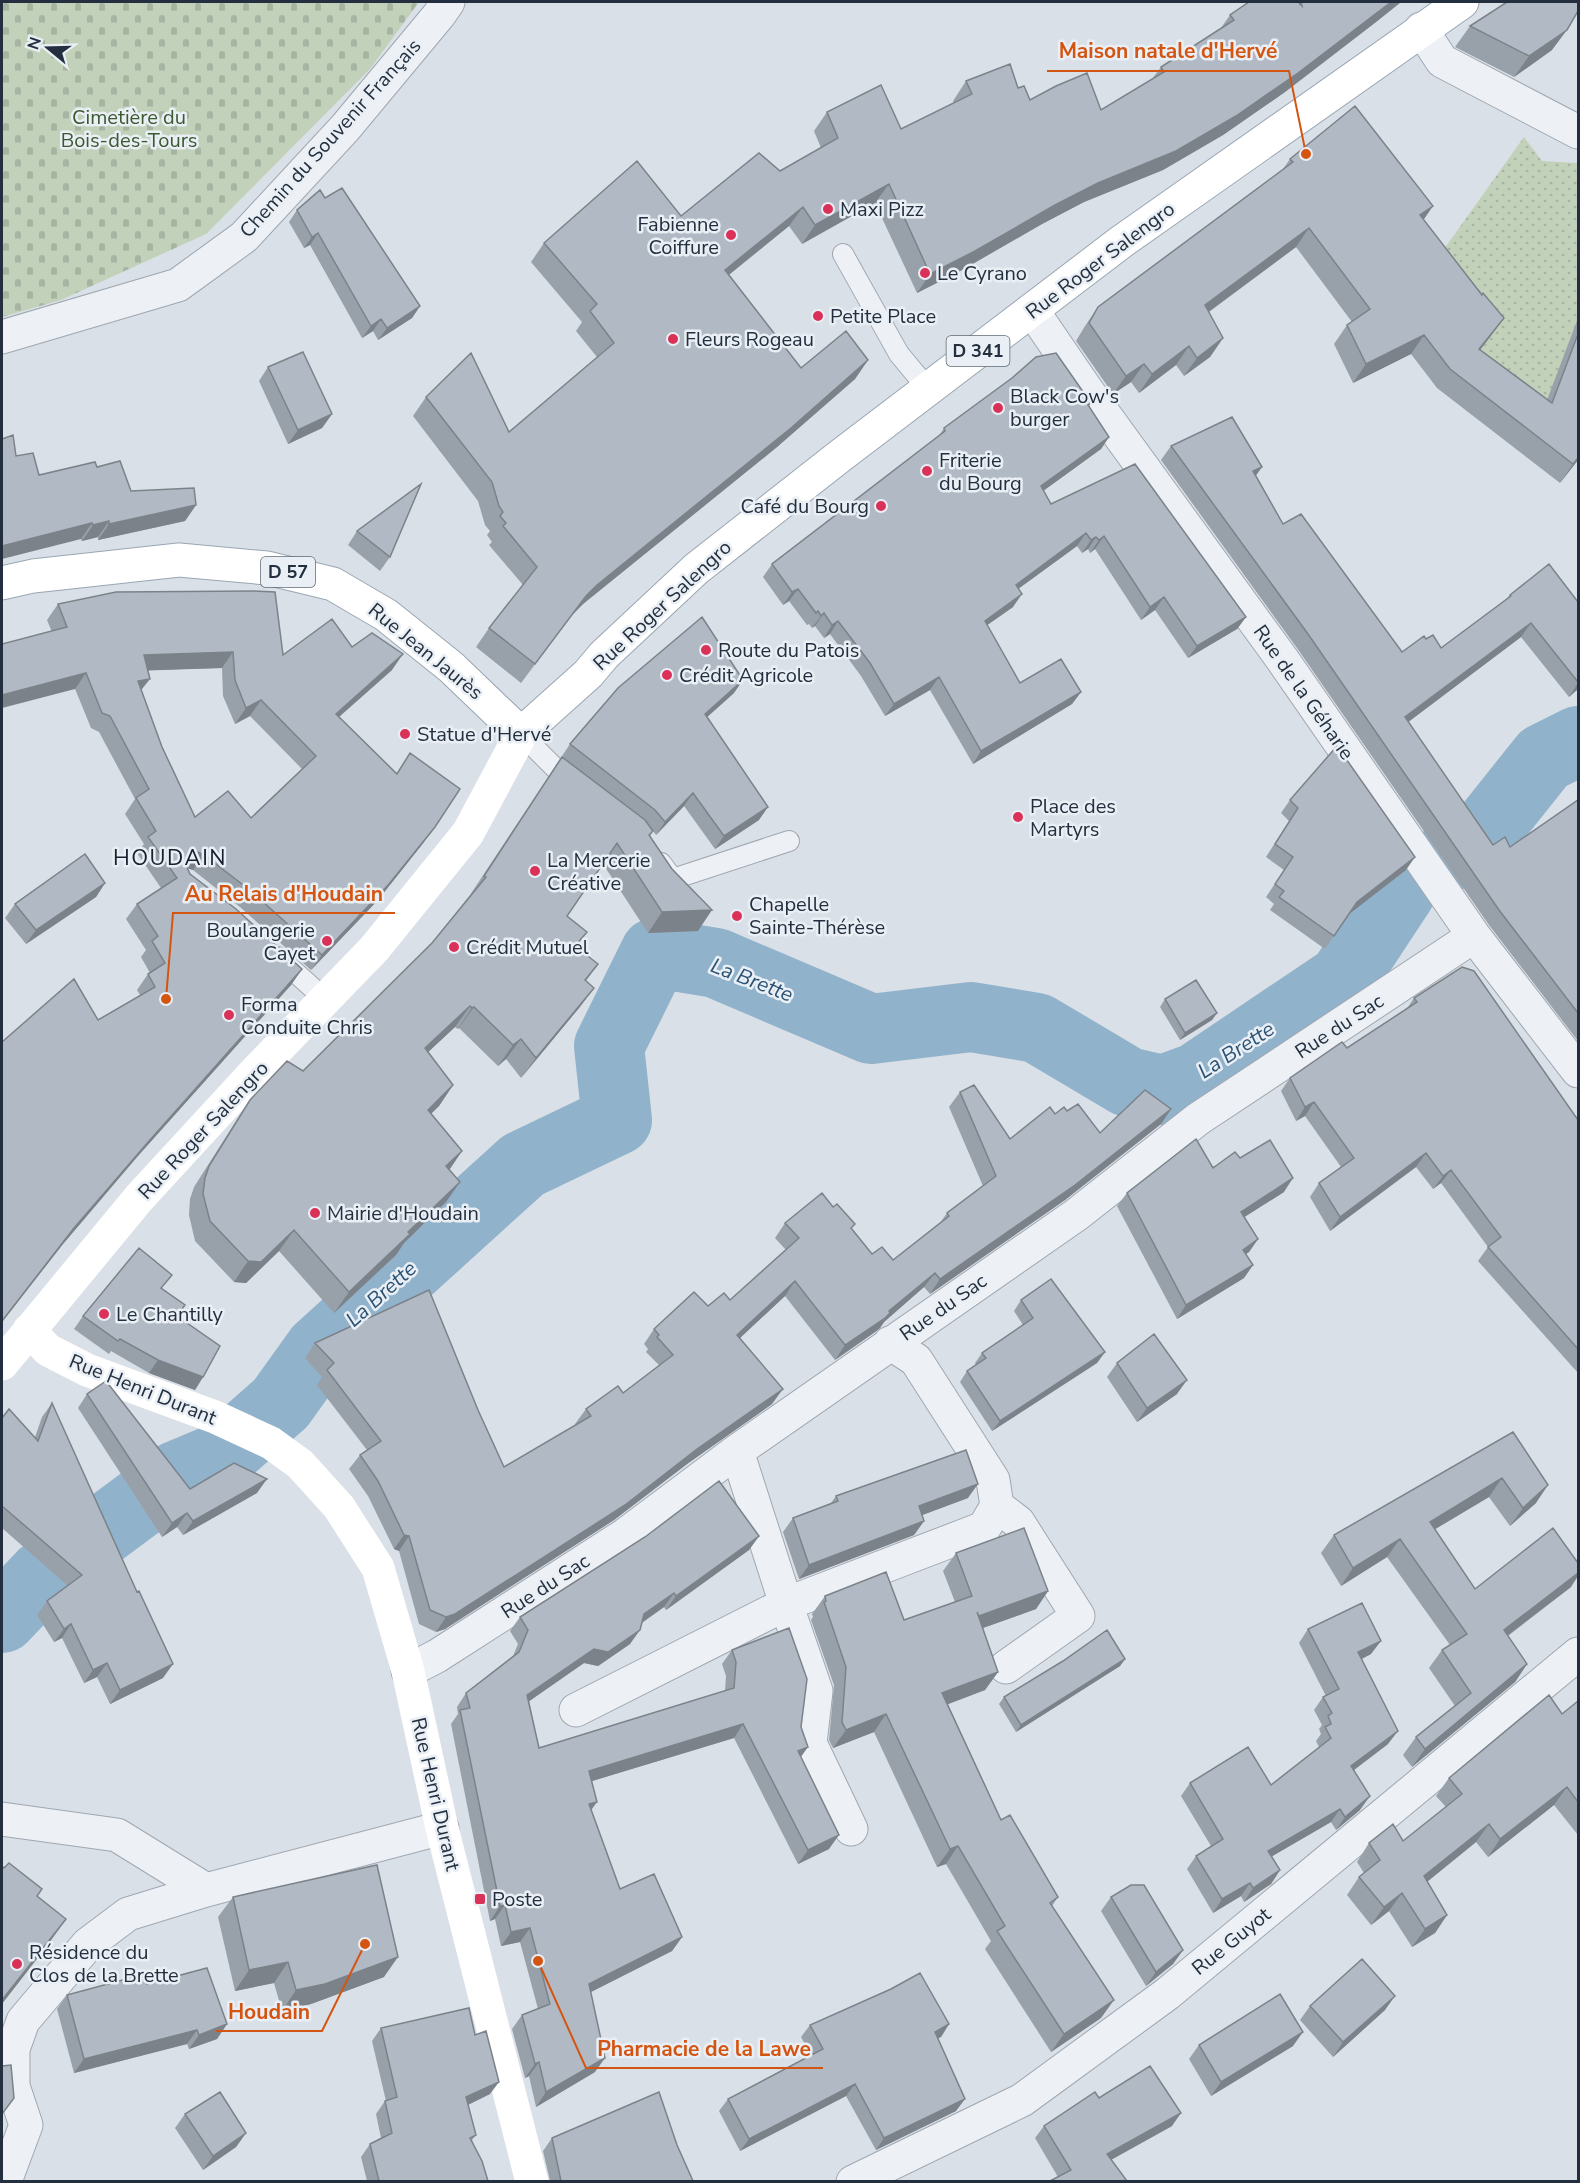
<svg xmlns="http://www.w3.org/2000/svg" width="1580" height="2183" font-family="'Nunito Sans',sans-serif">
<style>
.grass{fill:url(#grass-dots)}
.cemetery{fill:url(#cemetery-stones)}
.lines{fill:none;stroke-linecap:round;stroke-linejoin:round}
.river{stroke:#91b2cb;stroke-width:70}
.lane-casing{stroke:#9fa7b1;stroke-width:22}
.street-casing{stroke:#9fa7b1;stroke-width:35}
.primary-casing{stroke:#99a6b3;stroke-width:35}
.lane{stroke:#edf0f5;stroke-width:20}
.street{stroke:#edf0f5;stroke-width:33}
.secondary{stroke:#fff;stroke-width:33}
.primary{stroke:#fff;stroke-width:33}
.wall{fill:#98a0a9;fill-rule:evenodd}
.shaded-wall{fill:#7c8289}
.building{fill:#b1bac4;stroke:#7c8289;stroke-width:1.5;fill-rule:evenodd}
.poi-dot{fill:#da3159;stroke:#e9eff4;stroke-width:2}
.labels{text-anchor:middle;stroke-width:5;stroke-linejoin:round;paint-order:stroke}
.shield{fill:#e9eff4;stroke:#5e6975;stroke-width:1.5}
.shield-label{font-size:18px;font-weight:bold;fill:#232f3e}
.park-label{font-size:20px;fill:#3b5a2f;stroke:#e9eff4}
.street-label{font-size:20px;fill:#232f3e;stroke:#e9eff4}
.poi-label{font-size:20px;fill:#232f3e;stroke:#e9eff4;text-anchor:start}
.water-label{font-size:21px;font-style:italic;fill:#2a5275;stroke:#e9eff4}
.quarter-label{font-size:22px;letter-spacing:1.5px;fill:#16202e;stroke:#e9eff4}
.leader{fill:none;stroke:#d45511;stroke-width:2}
.callout-dot{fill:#d45511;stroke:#e9eff4;stroke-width:2}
.callout-label{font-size:21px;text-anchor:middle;font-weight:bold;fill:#d45511;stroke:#e9eff4;stroke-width:5;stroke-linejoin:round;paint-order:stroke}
</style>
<defs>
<pattern id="grass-dots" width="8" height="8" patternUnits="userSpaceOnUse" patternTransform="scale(1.5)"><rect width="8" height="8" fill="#c2d1ba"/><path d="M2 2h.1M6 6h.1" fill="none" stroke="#a6b4a1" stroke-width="1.8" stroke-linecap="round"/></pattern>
<pattern id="cemetery-stones" width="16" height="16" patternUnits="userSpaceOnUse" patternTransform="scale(1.5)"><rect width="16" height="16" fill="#c2d1ba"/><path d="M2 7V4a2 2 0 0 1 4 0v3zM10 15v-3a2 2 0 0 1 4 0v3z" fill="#a6b4a1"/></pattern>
</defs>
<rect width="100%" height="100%" fill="#dae0e7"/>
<path class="grass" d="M1524,137L1542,161L1578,163V318L1558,409L1470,371L1432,266Z"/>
<path class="cemetery" d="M2,2H419L370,69L206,234L61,300L2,317Z"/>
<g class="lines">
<path class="river" d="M1441,862L1489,827L1544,758L1578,741
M2,1618L43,1575L176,1476L219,1458L281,1403L319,1350L523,1165L617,1120L609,1046L655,953L716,963L871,1029L971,1017L1037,1028L1128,1082L1163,1090L1196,1078L1343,979L1401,891"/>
<defs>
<path id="lane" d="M843,254L899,354L928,389
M521,734L557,770L574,783
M661,863L673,879L789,841
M278,957L325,999"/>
<path id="street" d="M1421,29L1442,61L1578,132
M1032,310L1088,392L1282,659L1474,936L1578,1071
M2,337L178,285L244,237L345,128L439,15L448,2
M737,1451L786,1604L984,1528L997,1506L993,1480L916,1360L890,1343
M997,1506L1018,1522L1078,1616L1006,1667
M408,1671L437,1656L625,1535L737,1451L1076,1215L1198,1119L1474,936
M576,1710L786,1604L816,1691L810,1743L851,1829
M2,1819L117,1835L206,1890
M2,2181L7,2176L26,2125L13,2086V2049L23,2021L88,1944L128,1914L206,1890L442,1828
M853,2182L1022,2100L1167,1994L1578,1654"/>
<path id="primary" d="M2,583L33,576L179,560L267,568L333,584L386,615L451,667L521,734L588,674L604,655L696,569L840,456L1121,242L1462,2"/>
</defs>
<use href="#lane" class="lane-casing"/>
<use href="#street" class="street-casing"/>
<use href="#primary" class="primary-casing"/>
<use href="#lane" class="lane"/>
<use href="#street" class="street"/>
<path class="secondary" d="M29,1330L48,1350L87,1370L215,1417L271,1443L300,1464L339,1507L378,1568L408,1671L442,1828L532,2182
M2,1364L139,1198L256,1071L374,949L468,833L521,734"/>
<use href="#primary" class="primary"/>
</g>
<path class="wall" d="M1247,2H1401L1376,22L1285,92L1223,135L1163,170L1084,202L1042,224L962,270L917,293L875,203L802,244L789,226L729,275L801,368L868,360L855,379L777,447L583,604L572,615L521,683L476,647L489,628L523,585L489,545L492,542L487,535L490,531L485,525L478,501L413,416L426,397L509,432L597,357L576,331L582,322L531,262L544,243L681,216L780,171L821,148L814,131L827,112L901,129L954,103L953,101L966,81L1018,88L1030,100L1101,110L1152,79L1161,67L1221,28L1230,15L1245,5Z
M1470,26L1552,50L1514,77L1455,47Z
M1290,159L1423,220L1482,295L1504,318L1480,350L1547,400L1578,318V460L1560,483L1437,388L1411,354L1353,383L1334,344L1347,325L1352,322L1296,247L1209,312L1223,338L1210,357L1184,376L1176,365L1139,393L1131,382L1113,394L1076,341L1085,326L1098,307L1283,169Z
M325,198L420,306L412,318L378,340L373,331L362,338L310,245L304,248L289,222L297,210Z
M268,367L332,414L322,428L288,444L259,381Z
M1091,403L1089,406L1109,437L1101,449L1043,491L1051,504L1246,617L1237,629L1188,658L1155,610L1141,620L1095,549L1090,553L1088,549L1082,553L1077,546L1018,589L1013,607L987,625L1020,683L1081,692L1072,704L973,764L930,690L885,716L861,676L830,634L824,638L815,626L812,628L809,624L807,625L789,601L783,605L763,577L772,564L939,436L944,428Z
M1171,446L1262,467L1256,475L1283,524L1402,652L1426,639L1441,648L1506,599L1510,595L1578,602V689L1569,697L1521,637L1408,722L1493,845L1510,847L1578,800V1041L1489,925L1297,648L1161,460Z
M16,456L39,475L97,467L131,491L196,505L185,521L98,540V537L82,541Z
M357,531L390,557L380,571L348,545Z
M58,604L283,655L352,647L392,670L339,717L396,774L410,753L424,842L378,900L311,970L240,907L193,870L187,868L190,874L302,969L291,985L137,1157L63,1244L2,1322V1042L98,1020L140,995L137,990L148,974L150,973L141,957L146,950L126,919L137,904L161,888L137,853L144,844L125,814L135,799L99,732L91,728L47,620ZM222,668L223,696L235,724L250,716L302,769L251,818L195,817L162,747L141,691L148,670Z
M734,693L707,717L759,820L715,849L684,806L656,835L653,831L650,836L698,931L648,933L603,864L567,916L576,947L598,964L586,981L594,988L579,1008L521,1078L506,1059L498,1066L459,1028L458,1029L455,1027L428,1052L453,1085L439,1106L431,1114L462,1151L449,1169L446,1202L404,1243L396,1255L334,1313L279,1251L246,1283L234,1282L195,1241L189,1215L190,1199L194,1187L236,1121L250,1100L303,1071L432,943L470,895L570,744Z
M1290,800L1406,870L1348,914L1325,949L1270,910L1274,904L1266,897L1284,870L1266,857L1289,821L1281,813Z
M105,883L96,897L26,944L5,918L15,904Z
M1414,998L1578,1120V1373L1478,1261L1488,1247L1441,1183L1433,1189L1416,1167L1330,1231L1310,1197L1319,1183L1341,1167L1305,1116L1296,1121L1281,1091L1290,1078L1347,1048L1406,1010Z
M1165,999L1217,1013L1212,1020L1180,1040L1160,1007Z
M960,1092L1010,1139L1055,1114L1067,1111L1100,1133L1171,1109L1161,1124L1065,1200L930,1294L924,1287L884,1322L880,1328L875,1332L835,1360L785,1296L740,1338L772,1404L687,1464L614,1520L445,1629L436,1632L419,1624L399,1551L394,1549L368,1496L349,1469L360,1455L367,1450L317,1385L322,1377L305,1358L315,1343L478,1410L504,1467L576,1425L575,1424L586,1409L623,1393L659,1365L646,1352L648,1349L644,1344L654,1329L708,1306L730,1300L786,1250L775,1238L785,1223L852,1229L872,1254L893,1260L940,1223L947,1213L983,1186L949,1107Z
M1240,1158L1284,1192L1244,1217L1258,1239L1249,1252L1246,1254L1253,1265L1244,1278L1177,1319L1117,1206L1127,1193Z
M162,1289L177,1316L203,1377L195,1390L149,1373L111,1351L109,1354L74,1329L83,1316Z
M1021,1300L1105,1352L1097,1363L992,1431L960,1382L967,1371L976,1365L975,1363L982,1353L1023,1325L1014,1311Z
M1117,1363L1177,1394L1137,1422L1107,1377Z
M87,1394L190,1489L257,1493L183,1535L177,1527L162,1537L78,1408Z
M52,1403L163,1678L110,1704L97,1677L84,1683L62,1638L54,1642L37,1615L47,1601L68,1586L2,1528V1418L35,1437L42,1417Z
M1513,1432L1536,1503L1510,1526L1489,1497L1435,1529L1475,1589L1571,1587L1508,1636L1527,1664L1515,1682L1412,1767L1403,1755L1416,1737L1455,1706L1429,1668L1442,1650L1450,1645L1387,1557L1341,1586L1321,1553L1334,1535Z
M836,1496L968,1498L922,1515L924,1521L914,1535L799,1579L783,1532L793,1518L831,1503Z
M759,1536L749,1550L666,1610L664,1607L642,1623L630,1644L598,1666L584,1663L529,1701L539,1748L725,1691L726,1676L722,1664L732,1650L801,1727V1757L829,1849L798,1864L734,1738L592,1781L591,1810L620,1889L682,1937L672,1951L591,1992L595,2072L536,2107L529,2076L525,2078L512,2029L522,2015L538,2009L520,1942L501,1946L495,1919L490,1921L451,1724L458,1714L457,1707L466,1693L513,1656L518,1644L510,1631L520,1617Z
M956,1553L1048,1591L1036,1609L983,1628L998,1672L985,1690L948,1704L1001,1820L1058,1897L1052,1906L1101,2018L1051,2052L985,1949L991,1941L946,1864L937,1867L874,1732L833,1748L829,1740L834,1685L811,1620L813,1617L812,1614L825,1596L904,1620L955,1602L943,1571Z
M1308,1629L1371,1654L1362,1659L1388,1744L1354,1770L1360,1810L1336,1830L1331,1822L1272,1856L1280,1870L1271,1884L1244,1902L1241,1896L1213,1913L1187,1869L1196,1856L1211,1846L1181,1796L1190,1783L1271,1785L1319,1747L1316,1741L1321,1734L1319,1729L1322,1725L1314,1710L1323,1697L1326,1696L1299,1643Z
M1125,1659L1120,1666L1016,1732L999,1704L1004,1697Z
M1578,1701V1835L1554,1805L1488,1857L1476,1842L1427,1882L1447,1915L1435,1933L1412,1947L1389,1911L1371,1925L1347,1895L1359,1877L1364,1873L1357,1862L1369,1843L1403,1841L1446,1807L1436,1796L1449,1778L1562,1714Z
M233,1897L384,1977L311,2004L282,2011L274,1983L235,1991L218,1917Z
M1111,1897L1183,1950L1173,1964L1146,1986L1101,1911Z
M147,1984L227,2024L217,2039L189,2049L187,2044L74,2073L57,2009L67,1995Z
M1310,2006L1385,2010L1333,2057L1300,2020Z
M949,2024L941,2037L937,2038L956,2111L876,2150L846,2096L740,2151L719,2111L728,2099L811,2055L801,2037L810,2025Z
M381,2028L475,2035L490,2094L468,2105L476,2135L472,2140L488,2181H367L361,2157L370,2144L381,2138L376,2114L385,2101H386L372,2041Z
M1199,2045L1293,2046L1211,2096L1189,2059Z
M1099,2098L1172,2126L1111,2160L1058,2177L1035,2138L1044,2126Z
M185,2114L246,2133L236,2147L203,2170L175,2128Z
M552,2138L677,2145L693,2181H550L543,2151Z"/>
<path class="shaded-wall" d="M1391,2H1401L1376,22L1285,92L1223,135L1163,170L1084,202L1042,224L962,270L917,293L930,274Z
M1567,30L1552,50L1514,77L1529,56Z
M889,184L875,203L802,244L815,225Z
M1433,206L1420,225V215Z
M803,207L789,226L711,289L725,270Z
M1309,228L1296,247L1192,324L1205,305Z
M318,233L310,245L304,248L312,237Z
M420,306L412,318L378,340L387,328Z
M1504,318L1490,337L1466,368L1479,349Z
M381,319L373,331L362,338L371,326Z
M1424,335L1411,354L1353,383L1366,364Z
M1223,338L1210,357L1184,376L1197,358Z
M1189,346L1176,365L1139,393L1152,374Z
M868,360L855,379L777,447L583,604L572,615L521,683L586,596L597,585Z
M1144,364L1131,382L1113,394L1126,376Z
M332,414L322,428L288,444L298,430Z
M1109,437L1101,449L1032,499L1041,486Z
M1578,458V460L1560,483L1573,464Z
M1262,467L1252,481L1253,471Z
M196,505L185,521L98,540L109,524Z
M109,521L98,537L82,541L93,525Z
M92,523L81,539L2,559V546Z
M1086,533L1077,546L1007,597L1016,585Z
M1104,536L1095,549L1090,553L1099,540Z
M1096,537L1088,549L1082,553L1091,540Z
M798,589L789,601L783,605L792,592Z
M1022,594L1013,607L976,633L985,621Z
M1164,597L1155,610L1141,620L1150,607Z
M824,613L815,626L812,628L821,616Z
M1246,617L1237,629L1188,658L1197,646Z
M838,621L830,634L824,638L832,625Z
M1531,623L1521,637L1395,732L1405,717Z
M233,652L222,668L133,671L144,655Z
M403,654L392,670L324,730L336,714Z
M86,673L75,689L2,708V695Z
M939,677L930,690L885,716L894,704Z
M150,679L138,694V681Z
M743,680L734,693L696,727L705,714Z
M1578,683V689L1569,697Z
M1081,692L1072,704L973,764L981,751Z
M261,700L250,716L235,724L246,708Z
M693,793L684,806L656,835L665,822Z
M768,807L759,820L715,849L724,836Z
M435,827L424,842L378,900L311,970L322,955Z
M198,852L204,855L193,870L187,868L177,872L188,856Z
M1415,857L1406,870L1348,915L1357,902Z
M105,883L96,897L26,944L36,930Z
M712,910L698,931L648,933L662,912Z
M302,969L291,985L137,1157L63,1244L2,1322V1321L74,1228L149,1141Z
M594,988L579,1008L521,1078L536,1058Z
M470,1006L455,1027L410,1069L425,1048Z
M474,1007L459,1028L458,1029L472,1008Z
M1217,1013L1212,1020L1180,1040L1185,1033Z
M521,1039L506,1059L498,1066L513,1045Z
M453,1085L439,1106L413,1131L428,1110Z
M1314,1102L1305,1116L1296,1121L1305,1107Z
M1171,1109L1161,1124L1065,1200L930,1294L940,1279Z
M462,1151L448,1172L446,1166Z
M1426,1153L1416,1167L1330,1231L1340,1217Z
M1451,1170L1441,1183L1433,1189L1443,1176Z
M1293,1178L1284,1192L1232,1225L1241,1212Z
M460,1182L446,1202L404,1243L396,1255L334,1313L349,1292L408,1232Z
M294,1230L279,1251L246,1283L234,1282L248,1261Z
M1258,1239L1249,1252L1233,1263L1243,1250Z
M1253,1265L1244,1278L1177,1319L1186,1305Z
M935,1273L924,1287L884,1322L880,1328L875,1332L835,1360L845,1345L889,1311Z
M795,1281L785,1296L727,1350L737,1335Z
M1105,1352L1097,1363L992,1431L1000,1421Z
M158,1360L203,1377L195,1390L149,1373Z
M1187,1380L1177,1394L1137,1422L1147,1408Z
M783,1389L772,1404L687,1464L614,1520L445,1629L436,1632L446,1617L697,1449Z
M1502,1478L1489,1497L1417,1540L1430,1522Z
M267,1479L257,1493L183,1535L193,1521Z
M978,1484L968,1498L909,1520L919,1506Z
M1548,1485L1536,1503L1510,1526L1523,1508Z
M187,1513L177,1527L162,1537L172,1523Z
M924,1521L914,1535L799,1579L809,1565Z
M404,1535L409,1536L399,1551L394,1549Z
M759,1536L749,1550L666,1610L676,1596Z
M1400,1539L1387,1557L1341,1586L1353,1568Z
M1578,1573V1576L1571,1587L1491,1648L1504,1630Z
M1048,1591L1036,1609L966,1634L979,1616Z
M674,1593L664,1607L634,1628L644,1614Z
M71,1624L62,1638L54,1642L64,1629Z
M640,1630L630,1644L598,1666L584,1663L518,1709L527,1695L594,1649Z
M1381,1641L1371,1654L1349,1665L1358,1652Z
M1125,1659L1120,1666L1016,1732L1021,1725Z
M107,1663L97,1677L84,1683L93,1670Z
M173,1664L163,1678L110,1704L120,1690Z
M1527,1664L1515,1682L1412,1767L1425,1749Z
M998,1672L985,1690L930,1711L942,1693Z
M886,1714L874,1732L833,1748L846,1730Z
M743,1724L734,1738L579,1785L589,1771Z
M1398,1731L1388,1744L1342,1779L1351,1766Z
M808,1747L798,1761V1751Z
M1567,1787L1554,1805L1488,1857L1500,1839Z
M1370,1796L1360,1810L1336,1830L1345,1817Z
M597,1802L587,1816L589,1804Z
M1340,1809L1331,1822L1259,1864L1268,1851Z
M1489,1824L1476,1842L1412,1894L1424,1876Z
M839,1835L829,1849L798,1864L808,1850Z
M958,1846L946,1864L937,1867L950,1849Z
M1280,1870L1271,1884L1244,1902L1253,1888Z
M1250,1883L1241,1896L1213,1913L1222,1899Z
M1402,1893L1389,1911L1371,1925L1384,1907Z
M505,1905L495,1919L490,1921L500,1906Z
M1447,1915L1435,1933L1412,1947L1425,1929Z
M66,1919L47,1946L2,2004V2000Z
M530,1928L520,1942L501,1946L511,1932Z
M682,1937L672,1951L579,1998L589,1984Z
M1183,1950L1173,1964L1146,1986L1156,1972Z
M398,1957L384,1977L311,2004L282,2011L296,1990Z
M288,1962L274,1983L235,1991L249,1970Z
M1395,1996L1385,2010L1333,2057L1343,2042Z
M1114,2000L1101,2018L1051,2052L1064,2034Z
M227,2024L217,2039L189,2049L199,2035Z
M949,2024L941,2037L926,2044L935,2032Z
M197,2030L187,2044L74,2073L84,2059Z
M1303,2032L1293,2046L1211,2096L1221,2082Z
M605,2058L595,2072L536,2107L546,2092Z
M539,2062L529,2076L525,2078L535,2064Z
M499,2082L490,2094L457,2110L466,2097Z
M855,2084L846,2096L740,2151L749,2139Z
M965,2099L956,2111L876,2150L884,2138Z
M1181,2113L1172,2126L1098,2167L1107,2154Z
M246,2133L236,2147L203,2170L213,2156Z"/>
<path class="building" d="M1249,2H1298L1302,6L1301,2H1391L1298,73L1236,116L1176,151L1098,183L1055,205L975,251L930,274L889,184L815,225L803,207L725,270L801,368L846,331L868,360L791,428L597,585L586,596L535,664L489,628L537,567L503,526L506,523L500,516L503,512L499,506L492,482L426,397L471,353L509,432L614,343L590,311L597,304L544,243L637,161L681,216L759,153L780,171L838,138L827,112L881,85L901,129L972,94L966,81L1010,64L1018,88L1024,86L1030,100L1056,86L1087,73L1101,110L1164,72L1161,67L1234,20L1230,15Z
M1507,2H1578V11L1567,30L1529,56L1470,26Z
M1355,106L1433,206L1420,215L1482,295L1483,293L1504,318L1479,349L1552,403L1578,334V458L1573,464L1450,369L1424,335L1366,364L1347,325L1370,309L1309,228L1205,305L1223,338L1197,358L1189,346L1152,374L1144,364L1126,376L1089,323L1098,307L1293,162L1290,159Z
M342,188L420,306L387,328L381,319L371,326L318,233L312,237L297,210L320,190L325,198Z
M303,352L332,414L298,430L268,367Z
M1056,353L1091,403L1088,405L1109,437L1041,486L1051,504L1135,464L1246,617L1197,646L1164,597L1150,607L1104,536L1099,540L1096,537L1091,540L1086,533L1016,585L1022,594L985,621L1020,683L1061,659L1081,692L981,751L939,677L894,704L870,663L838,621L832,625L824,613L821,616L818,611L816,613L798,589L792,592L772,564L945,431L944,428L1012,378L1036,357Z
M1232,417L1262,467L1253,471L1283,524L1301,514L1402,652L1424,636L1426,639L1433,635L1441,648L1511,596L1510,595L1549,564L1578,602V682L1531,623L1405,717L1493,845L1505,837L1510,847L1578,800V1013L1499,910L1308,634L1171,446Z
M13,435L16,456L33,453L39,475L95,462L97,467L120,461L131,491L194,488L196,505L109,524V521L93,525L92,523L2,546V439Z
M421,484L390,557L357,531Z
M254,591L275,592L283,655L332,619L352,647L372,633L403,654L336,714L397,774L410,753L460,789L435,827L389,884L322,955L251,891L204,855L198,852L188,856L185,863L190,874L236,909L302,969L149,1141L74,1228L2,1321V1042L74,979L98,1020L155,987L148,974L165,963L152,941L158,936L137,904L177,878L148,837L156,831L136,798L149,789L110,716L102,713L86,673L2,695V644L67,627L58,604L116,592ZM233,652L235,680L246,708L261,700L316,756L251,818L228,791L195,817L162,747L138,681L150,679L144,655Z
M702,617L743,680L705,714L768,807L724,836L693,793L665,822L655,810L570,744L618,688Z
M1337,746L1415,857L1357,902L1334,936L1279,897L1284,891L1275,884L1293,857L1275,844L1298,808L1290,800Z
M562,757L645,820L653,831L649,835L672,869L712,910L662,912L617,843L567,916L587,932L575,946L598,964L585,980L594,988L536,1058L521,1039L513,1045L474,1007L472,1008L470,1006L425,1048L453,1085L428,1110L462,1151L446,1166L460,1182L408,1232L410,1234L349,1292L294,1230L261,1262L248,1261L210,1221L203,1194L205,1178L209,1166L250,1100L287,1061L303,1071L432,943L486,877L484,876Z
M85,854L105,883L36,930L15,904Z
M1462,967L1474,971L1578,1120V1349L1488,1247L1501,1237L1451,1170L1443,1176L1426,1153L1340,1217L1319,1183L1354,1158L1314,1102L1305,1107L1290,1078L1342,1042L1347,1048L1417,1002L1414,998Z
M1196,980L1217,1013L1185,1033L1165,999Z
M974,1085L1010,1139L1050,1107L1055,1114L1064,1107L1067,1111L1078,1104L1100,1133L1145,1090L1171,1109L1075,1185L940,1279L935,1273L889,1311L890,1313L885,1318L845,1345L795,1281L737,1335L783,1389L697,1449L625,1505L455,1614L446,1617L430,1610L409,1536L404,1535L378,1481L360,1455L381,1441L327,1370L334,1363L315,1343L429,1290L478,1410L504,1467L591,1416L586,1409L618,1386L623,1393L673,1355L657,1337L659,1335L654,1329L694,1292L708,1306L724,1293L730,1300L799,1238L785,1223L822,1193L833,1207L837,1204L855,1224L851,1228L872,1254L882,1247L893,1260L949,1216L947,1213L996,1176L960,1092Z
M1196,1139L1213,1168L1235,1152L1240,1158L1270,1140L1293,1178L1241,1212L1258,1239L1243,1250L1253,1265L1186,1305L1127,1193Z
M139,1248L172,1275L161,1288L185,1305L177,1316L220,1346L203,1377L158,1360L120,1339L118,1341L83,1316Z
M1051,1279L1105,1352L1000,1421L967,1371L986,1358L982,1353L1033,1318L1021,1300Z
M1154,1334L1187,1380L1147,1408L1117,1363Z
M106,1381L190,1489L234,1463L267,1479L193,1521L187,1513L172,1523L87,1394Z
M52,1403L137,1592L139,1591L173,1664L120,1690L107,1663L93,1670L71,1624L64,1629L47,1601L82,1575L2,1506V1418L9,1409L38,1441Z
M1513,1432L1548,1485L1523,1508L1502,1478L1430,1522L1475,1589L1553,1528L1578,1563V1573L1504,1630L1527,1664L1425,1749L1416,1737L1471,1693L1442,1650L1467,1634L1400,1539L1353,1568L1334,1535Z
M966,1450L978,1484L919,1506L924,1521L809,1565L793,1518L838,1501L836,1496Z
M719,1481L759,1536L676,1596L674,1593L644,1614L640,1630L608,1652L594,1649L527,1695L539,1748L734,1688L736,1662L732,1650L789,1628L807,1679L801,1727L808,1747L798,1751L839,1835L808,1850L743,1724L589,1771L597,1802L589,1804L620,1889L654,1874L682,1937L589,1984L605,2058L546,2092L539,2062L535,2064L522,2015L550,2004L530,1928L511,1932L505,1905L500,1906L460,1710L470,1708L466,1693L519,1652L528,1630L520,1617L645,1537Z
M1024,1528L1048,1591L979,1616L977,1612L998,1672L942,1693L1001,1820L1010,1815L1058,1897L1050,1903L1114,2000L1064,2034L997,1931L1005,1926L958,1846L950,1849L886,1714L846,1730L842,1722L846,1667L824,1602L826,1601L825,1596L886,1572L904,1620L972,1596L956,1553Z
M1362,1603L1381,1641L1358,1652L1398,1731L1351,1766L1370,1796L1345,1817L1340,1809L1268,1851L1280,1870L1253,1888L1250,1883L1222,1899L1196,1856L1223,1839L1190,1783L1248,1747L1271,1785L1331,1738L1325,1727L1331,1724L1328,1716L1332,1713L1323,1697L1339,1689L1308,1629Z
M1107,1630L1125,1659L1021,1725L1004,1697L1063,1661Z
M1549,1695L1562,1714L1578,1701V1802L1567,1787L1500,1839L1489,1824L1424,1876L1447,1915L1425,1929L1402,1893L1384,1907L1359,1877L1380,1860L1369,1843L1393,1824L1403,1841L1462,1794L1449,1778Z
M9,1863L42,1889L37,1896L66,1919L2,2000V1866L4,1868Z
M377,1865L398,1957L325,1984L296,1990L288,1962L249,1970L233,1897Z
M1131,1885H1144L1183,1950L1156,1972L1111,1897Z
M1362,1959L1395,1996L1343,2042L1310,2006Z
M207,1968L227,2024L199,2035L197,2030L84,2059L67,1995L145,1974L147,1984Z
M920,1973L949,2024L935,2032L965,2099L884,2138L855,2084L749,2139L728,2099L823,2049L810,2025L891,1989Z
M1280,1994L1303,2032L1221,2082L1199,2045Z
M469,2008L475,2035L486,2031L499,2082L466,2097L476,2135L470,2138L482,2161L488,2181H379L370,2144L392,2133L385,2101L397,2097L381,2028Z
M11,2065L14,2098L2,2114V2066Z
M1150,2066L1181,2113L1107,2154L1127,2181H1050L1071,2170L1044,2126L1095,2092L1099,2098Z
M220,2092L246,2133L213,2156L185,2114Z
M659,2092L677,2145L693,2181H561L552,2138Z"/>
<g class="poi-dot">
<circle cx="828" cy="209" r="6"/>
<circle cx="731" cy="235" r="6"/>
<circle cx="925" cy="273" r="6"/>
<circle cx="818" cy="316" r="6"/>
<circle cx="673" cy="339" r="6"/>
<circle cx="998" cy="408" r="6"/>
<circle cx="927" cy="471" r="6"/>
<circle cx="881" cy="506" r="6"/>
<circle cx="706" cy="650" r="6"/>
<circle cx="667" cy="675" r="6"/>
<circle cx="405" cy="734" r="6"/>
<circle cx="1018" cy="817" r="6"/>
<circle cx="535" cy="871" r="6"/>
<circle cx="737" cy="916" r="6"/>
<circle cx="327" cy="941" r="6"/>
<circle cx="454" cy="947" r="6"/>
<circle cx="229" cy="1015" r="6"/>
<circle cx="315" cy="1213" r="6"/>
<circle cx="104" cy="1314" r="6"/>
<rect x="474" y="1893" width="12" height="12" rx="3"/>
<circle cx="17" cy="1964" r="6"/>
</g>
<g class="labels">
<g class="shield">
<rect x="946.5" y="336" width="63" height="30" rx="4.5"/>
<rect x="261" y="557" width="54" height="30" rx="4.5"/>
</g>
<g class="shield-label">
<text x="978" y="357">D 341</text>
<text x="288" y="578">D 57</text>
</g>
<g class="park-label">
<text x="129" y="124">Cimetière du<tspan x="129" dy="23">Bois-des-Tours</tspan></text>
</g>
<g class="street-label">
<text transform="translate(330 138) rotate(-48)" y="7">Chemin du Souvenir Français</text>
<text transform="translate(1100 260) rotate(-37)" y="7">Rue Roger Salengro</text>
<text transform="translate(662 605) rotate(-43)" y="7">Rue Roger Salengro</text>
<text transform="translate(426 651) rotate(39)" y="7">Rue Jean Jaurès</text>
<text transform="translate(1304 692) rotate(55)" y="7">Rue de la Géharie</text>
<text transform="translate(1339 1026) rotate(-33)" y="7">Rue du Sac</text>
<text transform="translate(203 1130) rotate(-47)" y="7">Rue Roger Salengro</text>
<text transform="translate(943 1307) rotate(-35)" y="7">Rue du Sac</text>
<text transform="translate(143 1389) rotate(22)" y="7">Rue Henri Durant</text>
<text transform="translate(545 1586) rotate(-33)" y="7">Rue du Sac</text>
<text transform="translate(436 1794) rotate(77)" y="7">Rue Henri Durant</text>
<text transform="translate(1231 1941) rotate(-39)" y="7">Rue Guyot</text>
</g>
<g class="poi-label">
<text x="840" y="216">Maxi Pizz</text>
<text x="719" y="231" text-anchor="end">Fabienne<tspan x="719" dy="23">Coiffure</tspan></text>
<text x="937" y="280">Le Cyrano</text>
<text x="830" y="323">Petite Place</text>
<text x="685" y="346">Fleurs Rogeau</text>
<text x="1010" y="403">Black Cow's<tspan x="1010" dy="23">burger</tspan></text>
<text x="939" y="467">Friterie<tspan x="939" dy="23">du Bourg</tspan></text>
<text x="869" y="513" text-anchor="end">Café du Bourg</text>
<text x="718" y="657">Route du Patois</text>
<text x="679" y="682">Crédit Agricole</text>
<text x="417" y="741">Statue d'Hervé</text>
<text x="1030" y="813">Place des<tspan x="1030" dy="23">Martyrs</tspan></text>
<text x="547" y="867">La Mercerie<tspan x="547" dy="23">Créative</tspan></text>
<text x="749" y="911">Chapelle<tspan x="749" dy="23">Sainte-Thérèse</tspan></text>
<text x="315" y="937" text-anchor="end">Boulangerie<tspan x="315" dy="23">Cayet</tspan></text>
<text x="466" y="954">Crédit Mutuel</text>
<text x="241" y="1011">Forma<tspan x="241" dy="23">Conduite Chris</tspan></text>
<text x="327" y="1220">Mairie d'Houdain</text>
<text x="116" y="1321">Le Chantilly</text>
<text x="492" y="1906">Poste</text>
<text x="29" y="1959">Résidence du<tspan x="29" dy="23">Clos de la Brette</tspan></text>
</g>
<g class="water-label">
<text transform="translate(752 980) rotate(21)" y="7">La Brette</text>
<text transform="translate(1236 1050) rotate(-33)" y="7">La Brette</text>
<text transform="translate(381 1294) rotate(-42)" y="7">La Brette</text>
</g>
<g class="quarter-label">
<text x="170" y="865">HOUDAIN</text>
</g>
</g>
<path class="leader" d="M1306 154L1289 71H1047M166 999L173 913H395M365 1944L322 2031H216M538 1961L586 2068H823"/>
<g class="callout-dot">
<circle cx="1306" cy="154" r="6"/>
<circle cx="166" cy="999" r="6"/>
<circle cx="365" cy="1944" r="6"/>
<circle cx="538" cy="1961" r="6"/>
</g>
<g class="callout-label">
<text x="1168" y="58">Maison natale d'Hervé</text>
<text x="284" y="901">Au Relais d'Houdain</text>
<text x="269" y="2019">Houdain</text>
<text x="704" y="2056">Pharmacie de la Lawe</text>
</g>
<rect width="1580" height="2183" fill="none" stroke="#232f3e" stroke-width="6"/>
<g transform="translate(48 48) rotate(289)" stroke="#e9eff4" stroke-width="4.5" paint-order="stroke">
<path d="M0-4.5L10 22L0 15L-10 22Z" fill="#232f3e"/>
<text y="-9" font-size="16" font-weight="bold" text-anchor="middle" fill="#232f3e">N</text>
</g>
</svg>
